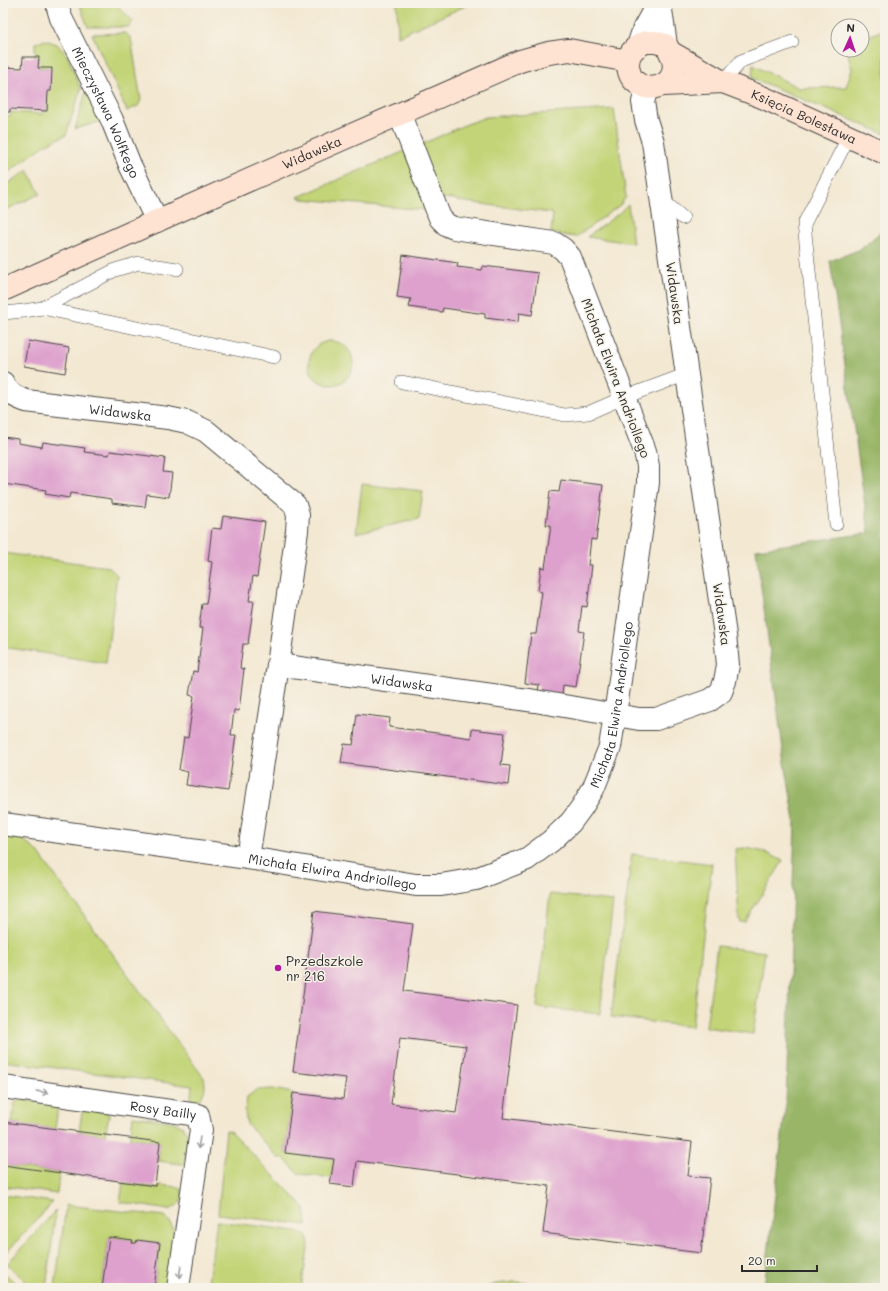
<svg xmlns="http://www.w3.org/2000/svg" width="888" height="1291" font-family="Mali,sans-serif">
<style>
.green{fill:#c2d477;stroke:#768051}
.forest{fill:#99b668;stroke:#62704a}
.building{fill:#dea1cd;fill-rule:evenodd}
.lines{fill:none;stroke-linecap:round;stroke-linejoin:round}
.lane-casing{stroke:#494744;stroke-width:14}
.street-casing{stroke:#494744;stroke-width:24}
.secondary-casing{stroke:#494744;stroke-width:24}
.lane{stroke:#fff;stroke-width:13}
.street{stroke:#fff;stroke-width:22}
.secondary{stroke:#fee3d2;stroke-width:22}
.oneway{stroke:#a0a0a0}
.poi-dot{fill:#b5179e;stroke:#f7f3e8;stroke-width:1.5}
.labels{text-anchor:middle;stroke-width:3;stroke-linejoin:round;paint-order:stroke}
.street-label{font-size:13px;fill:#2b2b2b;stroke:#f7f3e8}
.poi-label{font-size:13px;fill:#2b2b2b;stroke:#f7f3e8;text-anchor:start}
</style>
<rect width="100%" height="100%" fill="#f7f3e8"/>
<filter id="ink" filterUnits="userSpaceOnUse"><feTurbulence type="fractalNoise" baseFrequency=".025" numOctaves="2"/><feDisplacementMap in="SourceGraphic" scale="8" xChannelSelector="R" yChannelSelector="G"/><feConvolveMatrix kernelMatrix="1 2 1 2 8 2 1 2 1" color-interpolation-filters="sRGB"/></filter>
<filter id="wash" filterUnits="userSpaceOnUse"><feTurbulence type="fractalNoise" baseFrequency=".012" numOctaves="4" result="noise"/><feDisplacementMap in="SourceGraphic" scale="16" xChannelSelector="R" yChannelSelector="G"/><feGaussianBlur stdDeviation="0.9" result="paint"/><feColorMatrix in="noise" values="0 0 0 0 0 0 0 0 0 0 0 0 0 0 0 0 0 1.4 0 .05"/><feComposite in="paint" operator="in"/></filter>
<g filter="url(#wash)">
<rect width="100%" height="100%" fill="#f3e8d2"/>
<path class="green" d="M79,3H115L133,21L129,27H88Z
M397,3H472L398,36Z
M885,29V134L752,78L753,65L799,88L846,87L852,69L847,50H862V39Z
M125,33L131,38L141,100L138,106L127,111L92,34Z
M45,40L57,44L67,55L81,89L66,135L45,145L3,176V115L10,116L11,112L43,114V93H48L49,68L35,67V43Z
M86,91L102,121L75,129Z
M614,109L626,197L620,205L576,237L551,233L553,214L551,213L458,201L454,199L440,198L418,146L462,126L486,117Z
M405,151L430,207L425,210L302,199L298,197Z
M28,170L40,194L3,211V187Z
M628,204L633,243L587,237L618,214Z
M309 363a22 22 0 1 1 44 0a22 22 0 1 1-44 0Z
M362,484L423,491L419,519L356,533Z
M3,553L109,567L117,575L106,663L3,647Z
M3,830L12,831L37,851L204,1078C207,1090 203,1101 190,1104L192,1086L3,1061Z
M746,848L765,852L783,861L745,922H740L739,920L735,849Z
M632,854L712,864L692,1027L611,1017Z
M550,894L613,901L600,1014L537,1007Z
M717,946L765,952L753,1034L706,1027Z
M273,1089L293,1093L285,1153L334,1159L331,1178L299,1174L282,1157L279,1159L247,1124L245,1112L247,1097L256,1090Z
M18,1099L54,1104L58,1108L55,1129L12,1123L15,1103Z
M85,1109L108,1113L109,1115L105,1135L79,1132L82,1112Z
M133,1116L174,1122L183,1127L187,1133L189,1144L185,1164H182L158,1161L160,1142L130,1138Z
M226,1130L231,1132L305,1208L307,1225L218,1214Z
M3,1165L59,1173L57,1194L3,1186Z
M123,1183L158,1188L159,1185L179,1187C188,1195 178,1208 168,1210L120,1202Z
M3,1195L53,1202L3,1256Z
M66,1205L165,1216L170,1222L176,1236L169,1288H154L160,1243L137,1240L136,1243H132V1240L109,1237L102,1288H55Z
M56,1210L46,1288H33L7,1264Z
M217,1221L297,1231L307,1236L309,1244L301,1288H207Z
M3,1272L21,1288H3Z
M515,1282L541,1284L553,1288H485L495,1284Z"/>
<path class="forest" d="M885,228V1288H764L786,1103L795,821L784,757L756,549L869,533L830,261L861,249Z"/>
<g id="blocks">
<path class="building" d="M23,57H39L38,68H52L51,91H48L47,111L10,109V112H3V67L22,68Z
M403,255L458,263L457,267L482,270L483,266L538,273L532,315L519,313L518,322L485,318V314L443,308L442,312L409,307L411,299L397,297Z
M28,341L69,348L65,373L24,366Z
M3,437L18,439V443L42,447L43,442L85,448L84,452L109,455L110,451L165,458L163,472L172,473L169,497L147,494L145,507L112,503V499L70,493L69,498L45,494L46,490L3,484Z
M561,480L603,485L596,540L591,539L588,565H592L587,607L582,606L579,631L584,632L576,687L563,685L562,695L538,691L539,685L525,683L531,634H536L542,592L538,591L541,567L545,568L551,525H546L550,491L559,492Z
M223,516L265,522L257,577L253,576L249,601H254L248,644H243L240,668L244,669L239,711L234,710L231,735H236L228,791L186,785L188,772L179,770L184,737L188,738L194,696L189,695L193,671L197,672L203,628H199L202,604H206L212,562L208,561L212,528L221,529Z
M357,714L390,718L389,727L437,733L471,738L472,729L505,733L501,765L510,766L508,785L341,763L344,744L353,745Z
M314,911L413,924L404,991L517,1005L503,1118L692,1142L688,1176L710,1178L701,1253L543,1233L549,1186L357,1161L354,1187L330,1184L334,1159L285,1153L293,1093L343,1099L346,1078L293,1072ZM400,1038L466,1046L456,1113L391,1104Z
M3,1122L160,1142L155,1186L3,1165Z
M109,1237L133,1240L132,1243H136L137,1240L160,1243L154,1288H102Z"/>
</g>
</g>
<g filter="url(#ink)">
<use href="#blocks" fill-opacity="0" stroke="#494744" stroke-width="1"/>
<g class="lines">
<defs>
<path id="lane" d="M723,82L741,61L792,42
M661,199L683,218
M42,308L115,270L139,263L177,269
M3,313L24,311L42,308L274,357
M402,382L565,415L588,413L625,397L687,374
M836,524L804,224L849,136"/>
<g id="street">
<path id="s1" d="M59,3L58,8L61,18L112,120L130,165L157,221"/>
<path d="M660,3L666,45"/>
<path d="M638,46L644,28L658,3"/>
<path id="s2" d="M3,383C8,393 15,397 26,401L168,418L187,422L206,431L295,505L298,515L297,531L278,665L248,858"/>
<path id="s3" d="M278,665L535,701L639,719H656L710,700L721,692L725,681L728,665L725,635L653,142L646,120L643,102L647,88"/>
<path id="s4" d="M3,824L248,858L416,885H441L476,879L527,859L551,841L571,822L582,807L593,789L610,747L615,715L648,483V466L645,451L570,257L563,249L554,243L454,228L447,225L440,218L400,115"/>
<path id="s5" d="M3,1087L198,1115L201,1130L178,1288"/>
</g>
<g id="secondary">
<path d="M646,42H655L666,45C696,90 629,104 628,64C628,52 636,46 646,42Z"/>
<path id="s6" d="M670,52L723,82L762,97L885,153"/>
<path d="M664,85L723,82"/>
<path id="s7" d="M3,290L181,210L520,61L548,53L569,50L628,61"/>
</g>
</defs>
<use href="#lane" class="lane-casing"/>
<use href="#street" class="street-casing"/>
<use href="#secondary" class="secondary-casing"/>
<use href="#lane" class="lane"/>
<use href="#street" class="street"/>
<use href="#secondary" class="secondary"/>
</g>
<defs><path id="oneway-shaft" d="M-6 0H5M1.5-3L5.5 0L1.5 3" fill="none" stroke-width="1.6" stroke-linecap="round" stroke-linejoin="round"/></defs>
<g class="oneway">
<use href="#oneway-shaft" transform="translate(42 1092) rotate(8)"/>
<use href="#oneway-shaft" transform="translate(199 1143) rotate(99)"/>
<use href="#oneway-shaft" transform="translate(180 1272) rotate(98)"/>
</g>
</g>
<circle class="poi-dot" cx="278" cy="968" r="4"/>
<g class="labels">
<g class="street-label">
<text dy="5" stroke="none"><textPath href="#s1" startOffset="120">Mieczysława Wolfkego</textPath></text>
<text dy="5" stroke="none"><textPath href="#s6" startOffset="149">Księcia Bolesława</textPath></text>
<text dy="5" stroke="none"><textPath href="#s7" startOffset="338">Widawska</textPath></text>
<text transform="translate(675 293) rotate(82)" y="5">Widawska</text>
<text transform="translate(616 378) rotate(69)" y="5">Michała Elwira Andriollego</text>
<text dy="5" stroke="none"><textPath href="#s2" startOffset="125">Widawska</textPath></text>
<text transform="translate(722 614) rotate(82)" y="5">Widawska</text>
<text dy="5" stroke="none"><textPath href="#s3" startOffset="125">Widawska</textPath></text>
<text dy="5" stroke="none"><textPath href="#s4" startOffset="717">Michała Elwira Andriollego</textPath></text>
<text dy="5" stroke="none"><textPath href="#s4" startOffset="333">Michała Elwira Andriollego</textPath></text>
<text dy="5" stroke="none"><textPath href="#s5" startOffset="162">Rosy Bailly</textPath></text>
</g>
<g class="poi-label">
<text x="286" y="966">Przedszkole<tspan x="286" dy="15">nr 216</tspan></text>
</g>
</g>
<rect width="888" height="1291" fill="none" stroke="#f7f3e8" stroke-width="16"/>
<g transform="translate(850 38) rotate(3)"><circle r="19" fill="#f7f3e8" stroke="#a5a39c"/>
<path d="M0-3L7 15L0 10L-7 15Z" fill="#b5179e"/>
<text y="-6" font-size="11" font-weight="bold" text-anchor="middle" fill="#2b2b2b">N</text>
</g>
<path d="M742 1265v6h75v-6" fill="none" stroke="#2b2b2b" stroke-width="2"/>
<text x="748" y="1265" font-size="12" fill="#2b2b2b" stroke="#f7f3e8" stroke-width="3" paint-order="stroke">20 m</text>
</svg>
